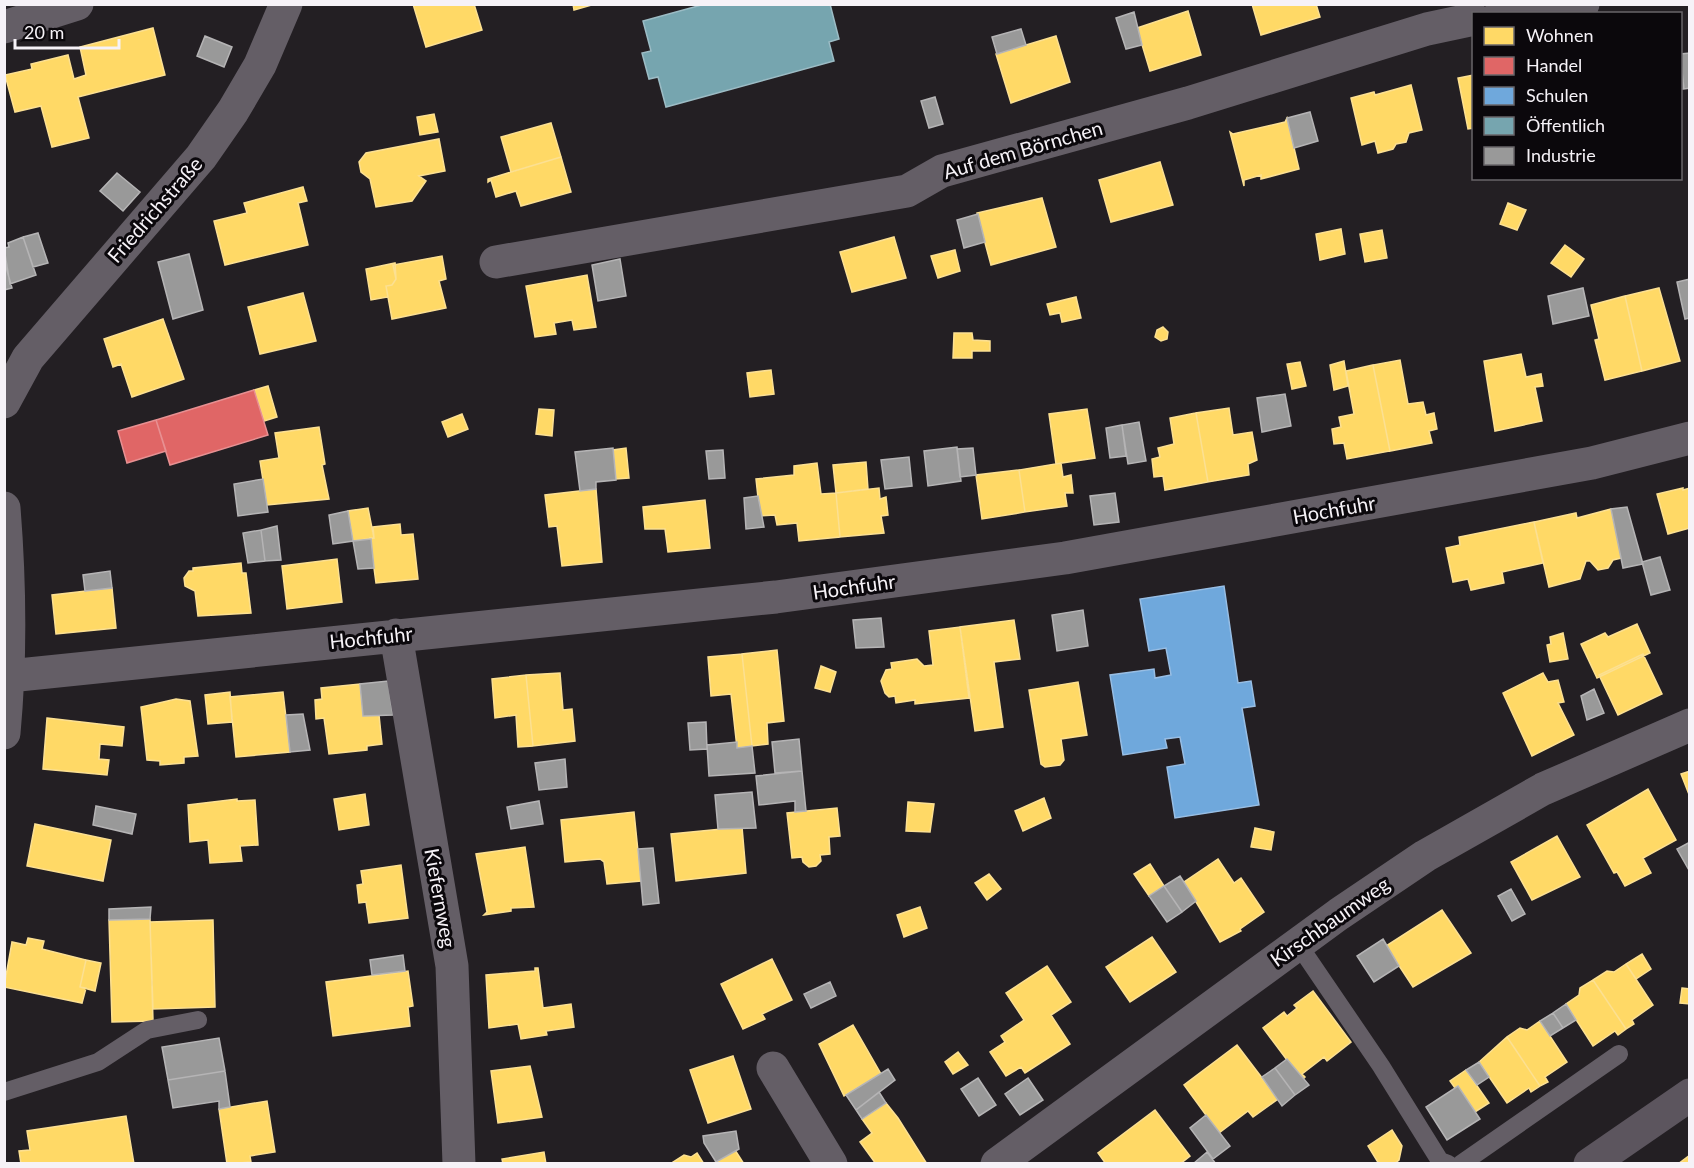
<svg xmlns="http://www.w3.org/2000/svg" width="1694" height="1168" font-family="Lato,sans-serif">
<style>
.homes{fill:#ffd966;stroke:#fce092;stroke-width:1.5}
.shops{fill:#e06666;stroke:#e79092;stroke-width:1.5}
.schools{fill:#6fa8dc;stroke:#98bee4;stroke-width:1.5}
.public{fill:#76a5af;stroke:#9cbcc5;stroke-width:1.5}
.industry{fill:#999;stroke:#b5b4b5;stroke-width:1.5}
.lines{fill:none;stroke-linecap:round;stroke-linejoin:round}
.service{stroke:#645e66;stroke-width:18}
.minor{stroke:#645e66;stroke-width:33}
.primary{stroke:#5c555e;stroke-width:33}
.labels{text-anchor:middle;stroke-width:6;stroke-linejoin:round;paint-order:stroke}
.street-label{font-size:20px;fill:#f6f2f7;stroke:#0b080c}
</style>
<rect width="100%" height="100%" fill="#231f23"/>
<path class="homes" d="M413,4H474L482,30L426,47Z
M573,4H595L574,10Z
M1252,4H1316L1320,17L1261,35Z
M1188,11L1201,55L1150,71L1137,28Z
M153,28L165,75L78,97L89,138L52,147L41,106L15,112L5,75L32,69L31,64L68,55L74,79L86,75L80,47Z
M1056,36L1070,82L1011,103L996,54Z
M1474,75V128L1468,129L1458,78Z
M1411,85L1422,130L1409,133L1406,142L1396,144L1393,149L1378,153L1375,141L1362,145L1351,98L1374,92L1375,95Z
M434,114L438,132L420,135L417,117Z
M1287,118L1299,169L1261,179V175L1244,180V186L1230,132L1233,134L1285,122Z
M551,123L561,157L511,172L501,137Z
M439,139L445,171L419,176L426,181L412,201L376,207L370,179L361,172L359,162L366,153Z
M561,157L571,192L521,206L516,191L496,197L491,180L488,182V179Z
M1160,162L1173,205L1111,222L1099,180Z
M303,187L307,201L298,203L308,245L225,265L214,221L247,213L244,203Z
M1042,198L1056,247L991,265L977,213Z
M1508,203L1526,210L1517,230L1500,224Z
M1341,229L1345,254L1320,260L1316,234Z
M1382,230L1387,258L1365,262L1360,234Z
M894,237L906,278L852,292L840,252Z
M1565,245L1584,259L1571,277L1551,263Z
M955,250L960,271L938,278L931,256Z
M442,256L446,279L439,281L446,308L392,319L386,286L392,285L396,279L393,265Z
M395,263L396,279L392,285L386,286L388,297L371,300L366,269Z
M587,275L596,327L574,330L572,320L554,323L556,334L535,337L526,286Z
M1659,288L1680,361L1642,371L1625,296Z
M303,293L316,341L260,354L248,307Z
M1625,296L1642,371L1605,380L1595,340L1599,339L1591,305Z
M1076,297L1081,318L1062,322L1060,313L1050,315L1047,304Z
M163,319L184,379L132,397L121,364L113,367L104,339Z
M1163,327L1168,332L1167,339L1161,341L1155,337L1157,330Z
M954,333H972L973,340L990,341V351H972V358H953Z
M1521,354L1526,377L1541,374L1543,386L1535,387L1542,421L1495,431L1484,361Z
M1400,360L1408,404L1423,402L1426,415L1434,413L1437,429L1429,431L1432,443L1390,451L1373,365Z
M1344,361L1348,386L1334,390L1330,365Z
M1300,362L1306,386L1292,389L1287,364Z
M1373,365L1390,451L1347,459L1344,443L1334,444L1332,429L1341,427L1339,417L1354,414L1346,371Z
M771,370L774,394L750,397L747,373Z
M268,386L277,417L264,421L254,390Z
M1229,408L1233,435L1252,432L1257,460L1248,464L1249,475L1208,482L1196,413Z
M539,409L554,410L552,436L536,434Z
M1087,409L1095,458L1056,464L1049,414Z
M1196,413L1208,482L1165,490L1163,476L1154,477L1152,459L1160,457L1158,448L1174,444L1170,418Z
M462,414L468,429L448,437L442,422Z
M319,427L325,464L322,465L329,499L267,505L260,461L279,458L275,433Z
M626,448L629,478L616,479L613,450Z
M866,462L868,489L836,493L833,465Z
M817,463L821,494L836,493L840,537L799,541L797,523L777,525L775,515L760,516L756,479L794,475V466Z
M1061,463L1063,477L1071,475L1073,493H1065L1067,506L1025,512L1019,470Z
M1019,470L1025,512L982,519L976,475Z
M879,488L880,499L886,497L888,515L881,516L884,533L840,537L836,493Z
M1683,488V490L1690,488V528L1668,534L1657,494Z
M596,489L602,562L562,566L557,526L549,527L545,495Z
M705,500L710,548L668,552L665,529H645L643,507Z
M368,508L374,538L353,541L348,511Z
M1611,509L1622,558L1613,560L1608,568L1598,570L1590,561H1586L1580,579L1549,587L1534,522L1576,513L1577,518Z
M1534,522L1543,563L1502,572L1504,583L1471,590L1468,579L1453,582L1446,548L1460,545L1459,537Z
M400,524L401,535L413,534L418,579L376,583L370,538H374L373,527Z
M337,559L342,602L287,609L282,566Z
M241,563L242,573H246L251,613L198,616L195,591L185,586L184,578L189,571H193V568Z
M112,588L116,628L56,634L52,595Z
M1014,620L1020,659L994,662L1003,727L975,731L960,627Z
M1637,624L1650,653L1597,678L1581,644L1605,633L1608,637Z
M960,627L969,698L915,704V700L896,703L895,696L889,697L885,693L881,681L886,670L892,669L891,663L917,659L924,666L933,665L929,631Z
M1563,633L1568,659L1550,662L1547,645L1551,644L1550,637Z
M777,650L784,721L767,723L768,744L752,746L742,654Z
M742,654L752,746L737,748L731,694L711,696L708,657Z
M1643,654L1662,694L1618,715L1599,675Z
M821,666L836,672L830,692L815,688Z
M560,673L563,710L572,709L575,741L533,746L526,675Z
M1543,673L1548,682L1558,680L1564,702L1558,703L1574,735L1532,756L1503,693Z
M526,675L533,746L518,747L516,715L495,718L492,679Z
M1078,682L1087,735L1061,739L1064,760L1060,765L1045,767L1041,764L1029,690Z
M360,684L363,716L379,715L382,744L367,746V750L329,754L324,718L316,719L315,700L322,699L321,688Z
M230,692L232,722L208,724L205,695Z
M283,692L290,752L236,757L230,697Z
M176,699L190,701L198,756L184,757V763L160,765V761L147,760L141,707Z
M47,718L124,727L122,746L100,744L99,759L109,760L107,775L43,769Z
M1690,771V797L1681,774Z
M1648,789L1676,840L1643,858L1651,873L1625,886L1617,872L1614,873L1587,825Z
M365,794L369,825L339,830L334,799Z
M1044,798L1051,818L1023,831L1015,811Z
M237,799V801L255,800L258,845L240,846L242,861L210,863L208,840L190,842L188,805Z
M908,802L934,804L930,832L906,831Z
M837,808L840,836L829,837L830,854L820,855L821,861L816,866L809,867L803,862L802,857L792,858L787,813Z
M634,812L641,881L607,884L604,862L600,859L565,862L561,820Z
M35,824L111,840L103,881L27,866Z
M742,827L746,873L676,881L671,834Z
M1255,828L1274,832L1271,850L1251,847Z
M1557,836L1580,877L1532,900L1511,862Z
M525,847L534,907L511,908V911L484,915L487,912L476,854Z
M1218,859L1234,883L1241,878L1264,912L1240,929L1241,931L1220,942L1184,882Z
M1150,864L1164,886L1149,896L1134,874Z
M401,865L408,918L369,923L366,902L359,903L357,885L363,884L361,871Z
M989,874L1001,889L987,900L975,883Z
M920,907L927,928L904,937L897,915Z
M1442,910L1471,953L1413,987L1386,946Z
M150,919L153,1021L112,1022L109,920Z
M213,920L215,1007L153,1009L150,922Z
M1152,937L1176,972L1130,1002L1106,967Z
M28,938L44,941L42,949L86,960L80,987L86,988L82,1003L4,987L12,942L26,945Z
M1642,954L1651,969L1636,979L1626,964Z
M772,959L792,1000L762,1014L765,1019L743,1029L721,984Z
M86,960L101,963L95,991L80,987Z
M1626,964L1653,1005L1632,1020L1634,1024L1626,1029L1593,980L1607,971L1614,972Z
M1047,966L1071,1002L1051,1015L1070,1044L1025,1073L1021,1067L1006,1076L990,1052L1005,1042L1001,1036L1024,1020L1006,993Z
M535,968H538L543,1008L571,1004L574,1027L546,1031L547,1035L521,1039L518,1024L489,1028L486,975L535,971Z
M408,971L413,1006L408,1007L410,1026L333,1036L326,982Z
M1593,980L1626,1029L1618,1035L1615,1031L1593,1046L1566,1004L1579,995L1580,988Z
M1682,988L1690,989V1004L1680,1003Z
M1313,991L1351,1042L1327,1061L1324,1057L1302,1074L1305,1077L1302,1080L1263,1028L1284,1012L1287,1016L1297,1008L1294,1005Z
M1540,1021L1567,1062L1545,1077L1548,1082L1540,1086L1507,1037L1520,1028L1527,1030Z
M853,1025L881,1074L844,1096L819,1044Z
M1507,1037L1540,1086L1531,1092L1529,1088L1507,1103L1479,1062Z
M1237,1045L1278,1099L1253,1117L1248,1111L1219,1133L1184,1085Z
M958,1052L968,1065L953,1074L945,1062Z
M733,1056L751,1109L708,1123L690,1070Z
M530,1066L542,1117L498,1123L491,1071Z
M1466,1070L1489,1103L1475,1112L1458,1086L1455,1088L1450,1081Z
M267,1101L275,1152L250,1156L251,1162L227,1164L219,1109Z
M886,1103L898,1118L927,1164H876L860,1142L872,1133L862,1119Z
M1155,1110L1190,1156L1180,1164H1106L1098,1153Z
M126,1116L134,1164H21L19,1151L30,1150L27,1131Z
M1392,1130L1402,1146L1399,1160L1394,1164H1379L1368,1146Z
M735,1150L744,1164H713L716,1162Z
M544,1152L546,1164H503L502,1159Z
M697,1153L704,1164H670L684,1155L691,1157Z
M1690,1155V1164H1678Z"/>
<path class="shops" d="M254,390L268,435L170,465L156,420Z
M156,420L166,451L127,463L118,431Z"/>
<path class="schools" d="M1224,586L1238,683L1251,681L1255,706L1242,708L1259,805L1175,818L1167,767L1185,764L1180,737L1165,739L1167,748L1123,755L1110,675L1154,669L1155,678L1171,675L1166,648L1149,651L1140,599Z"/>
<path class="public" d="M705,4H830L839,39L829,42L834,61L666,107L658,77L649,79L642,53L651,51L643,21Z"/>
<path class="industry" d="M1134,12L1142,45L1126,49L1116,18Z
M1021,29L1026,45L997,54L992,37Z
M205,36L232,47L224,67L197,56Z
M1690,53V88L1684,89L1680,54Z
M1680,65L1684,89H1680Z
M935,97L943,124L929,128L921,101Z
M1310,112L1318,141L1294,148L1287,118Z
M117,173L140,192L123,211L100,191Z
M978,214L985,242L964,248L957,220Z
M38,233L48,263L33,267L23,237Z
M23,237L36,275L10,284L4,248L9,247L8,243Z
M189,254L203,310L173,319L158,262Z
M620,259L626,296L598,301L592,265Z
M4,260L12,288L4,290Z
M1690,279V318L1685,319L1677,282Z
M1583,288L1589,316L1553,324L1548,296Z
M1285,394L1291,426L1262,432L1257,398Z
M1139,422L1146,461L1128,464L1122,425Z
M1122,425L1126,456L1110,458L1106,428Z
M957,447L961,481L928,486L924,451Z
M613,448L616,480L596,482V489L580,491L575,452Z
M973,448L976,475L960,477L957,449Z
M723,450L725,478L709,479L706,451Z
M909,457L912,486L885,489L881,460Z
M263,479L268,512L238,516L234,484Z
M1115,493L1119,522L1094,525L1090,496Z
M758,496L764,527L746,529L744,498Z
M1627,507L1643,564L1623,568L1611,509Z
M348,511L353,541L333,544L329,515Z
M277,526L281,560L265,561L261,530Z
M261,530L265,561L248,563L243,533Z
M371,539L374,568L358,569L353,541Z
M1660,557L1670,590L1651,595L1642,562Z
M110,571L112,588L85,591L83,575Z
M1083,610L1088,646L1057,651L1052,615Z
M881,618L884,647L856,648L853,620Z
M388,681L393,715L363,716L360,684Z
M1594,689L1604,713L1587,720L1581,696Z
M303,714L310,750L290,752L286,715Z
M706,722L707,749L690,750L688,723Z
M799,739L802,771L775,773L772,742Z
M737,742V748L752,746L755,773L709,776L707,745Z
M565,759L567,787L539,790L535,763Z
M802,771L806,811L795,812V801L759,805L756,776Z
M752,792L756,828L718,829L715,795Z
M539,801L543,824L511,829L507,807Z
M96,806L136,814L132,834L93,825Z
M1690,842V872L1677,849Z
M653,848L659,903L643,905L638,849Z
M1180,876L1196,901L1182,912L1164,886Z
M1164,886L1182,912L1167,922L1149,896Z
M1511,889L1525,914L1512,921L1498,896Z
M151,907L150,919L109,920V909Z
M1383,939L1399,966L1374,982L1357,956Z
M403,955L405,971L372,975L370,960Z
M830,982L836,996L811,1008L804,994Z
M1566,1004L1576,1020L1563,1028L1553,1013Z
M1553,1013L1563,1028L1550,1036L1540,1021Z
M219,1038L225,1071L168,1080L162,1047Z
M1287,1059L1309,1085L1295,1095L1275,1068Z
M1479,1062L1489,1077L1477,1085L1466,1070Z
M1275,1068L1295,1095L1282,1106L1262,1077Z
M888,1069L895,1080L856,1110L846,1095Z
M225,1071L230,1107L219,1109V1101L173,1108L168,1080Z
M978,1078L996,1105L979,1116L961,1089Z
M1028,1078L1043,1100L1020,1115L1005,1094Z
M1458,1086L1480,1119L1447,1140L1426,1107Z
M879,1092L886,1103L862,1119L856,1110Z
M1206,1115L1230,1146L1213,1159L1190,1128Z
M736,1131L739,1149L716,1162L704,1143L703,1136Z
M1207,1152L1216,1164H1194V1163Z"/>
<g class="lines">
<path class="service" d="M1298,944L1381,1066L1440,1161L1448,1164
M4,1092L98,1062L147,1030L198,1020
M1461,1164L1619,1054"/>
<path class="minor" d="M1500,14L1583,4
M4,27L77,4
M496,262L907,191L942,171L1188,103L1427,29L1474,19
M4,402L28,358L201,157L233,111L260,65L286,4
M4,508C10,583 11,657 4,733
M396,635L452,966L459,1164
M9,676L776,597L1065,558L1592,463L1690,438
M773,1068L831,1164
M997,1164L1339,914L1425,856L1543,789L1690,725"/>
<path class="primary" d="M1590,1164L1690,1095"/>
</g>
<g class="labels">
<g class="street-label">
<text transform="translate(1023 150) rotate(-16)" y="7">Auf dem Börnchen</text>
<text transform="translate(155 210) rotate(-49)" y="7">Friedrichstraße</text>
<text transform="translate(1334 510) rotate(-10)" y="7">Hochfuhr</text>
<text transform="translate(854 587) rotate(-8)" y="7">Hochfuhr</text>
<text transform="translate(371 638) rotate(-6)" y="7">Hochfuhr</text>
<text transform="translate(440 898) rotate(80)" y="7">Kiefernweg</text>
<text transform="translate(1330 922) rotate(-35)" y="7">Kirschbaumweg</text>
</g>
</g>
<rect width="1694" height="1168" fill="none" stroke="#f6f2f7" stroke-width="12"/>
<rect x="1472" y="12" width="210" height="168" fill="#0b080c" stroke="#69666a" stroke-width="1.5"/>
<rect x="1484" y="27" width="30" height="18" fill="#ffd966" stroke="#69666a" stroke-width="1.5"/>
<text x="1526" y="42" font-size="18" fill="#f6f2f7">Wohnen</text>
<rect x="1484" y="57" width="30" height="18" fill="#e06666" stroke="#69666a" stroke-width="1.5"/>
<text x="1526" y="72" font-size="18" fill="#f6f2f7">Handel</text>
<rect x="1484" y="87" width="30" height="18" fill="#6fa8dc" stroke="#69666a" stroke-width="1.5"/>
<text x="1526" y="102" font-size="18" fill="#f6f2f7">Schulen</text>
<rect x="1484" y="117" width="30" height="18" fill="#76a5af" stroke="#69666a" stroke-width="1.5"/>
<text x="1526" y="132" font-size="18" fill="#f6f2f7">Öffentlich</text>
<rect x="1484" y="147" width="30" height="18" fill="#999999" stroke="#69666a" stroke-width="1.5"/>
<text x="1526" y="162" font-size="18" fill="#f6f2f7">Industrie</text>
<path d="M15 39v9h104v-9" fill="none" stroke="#f6f2f7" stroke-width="3"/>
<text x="24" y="39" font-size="18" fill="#f6f2f7" stroke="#0b080c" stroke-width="4.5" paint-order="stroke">20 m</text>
</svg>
